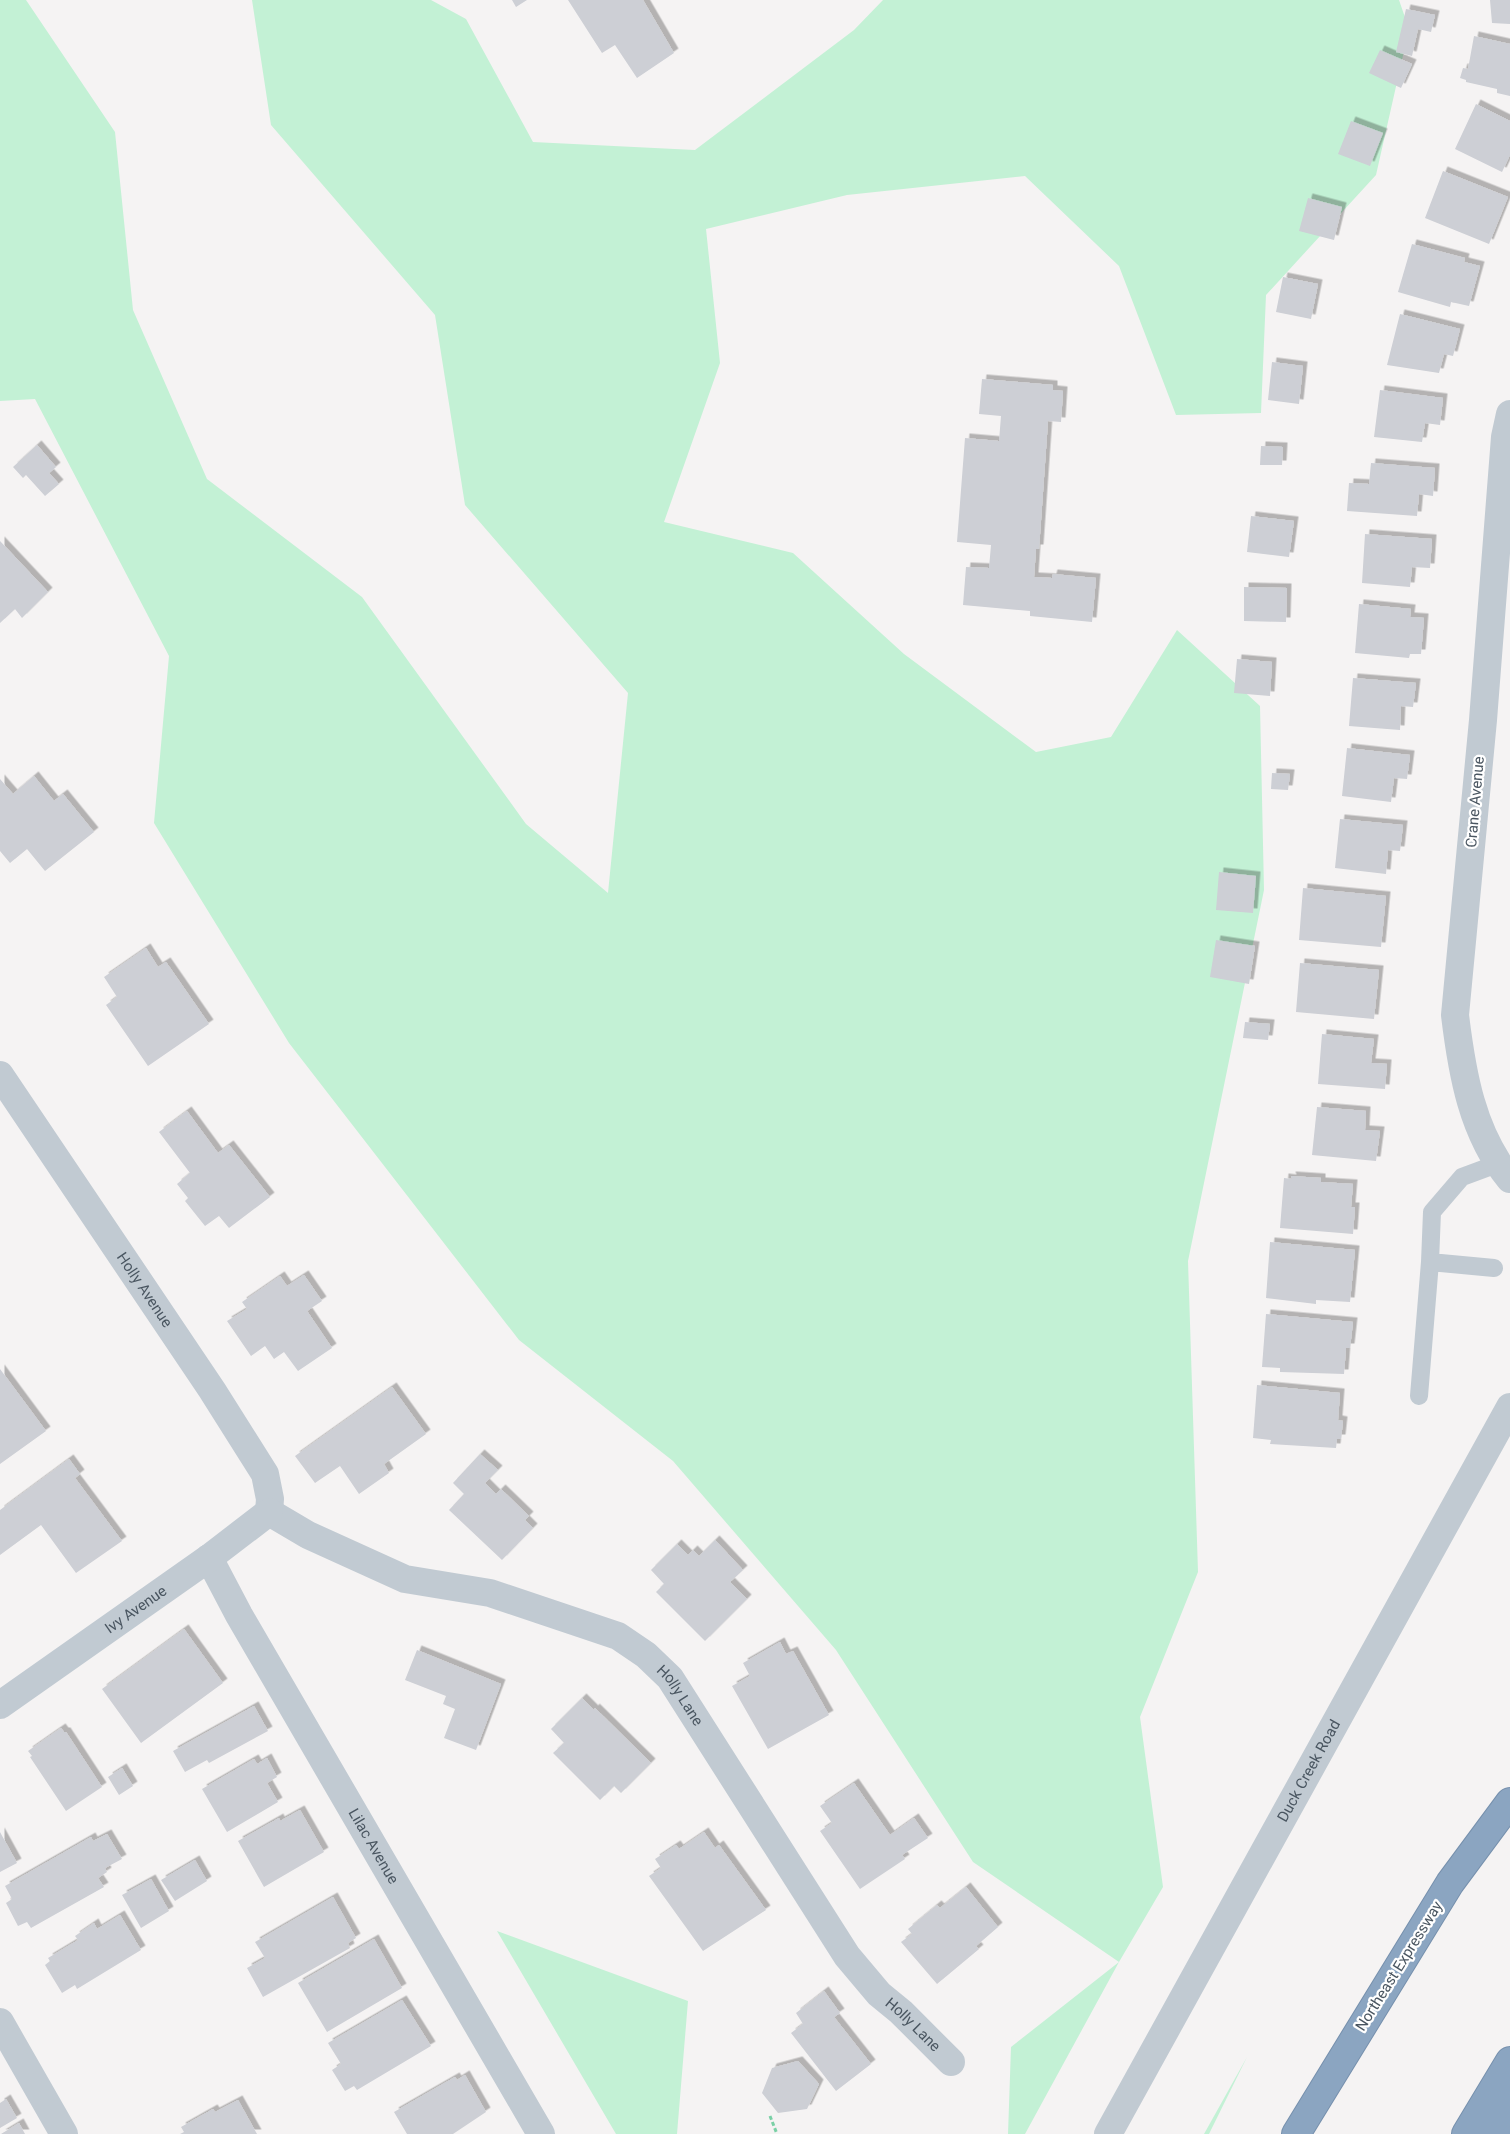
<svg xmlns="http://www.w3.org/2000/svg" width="1510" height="2134" font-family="Roboto,sans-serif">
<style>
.green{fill:#c3f1d5}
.building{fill:#cdcfd5;filter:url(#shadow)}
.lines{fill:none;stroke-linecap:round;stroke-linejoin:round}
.motorway-casing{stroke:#7690ad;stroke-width:30}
.path{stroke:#7ad0a6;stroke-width:3;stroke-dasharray:4 2.5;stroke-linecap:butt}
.service{stroke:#c1cad2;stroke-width:18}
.minor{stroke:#c1cad2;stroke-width:28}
.tertiary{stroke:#c1cad2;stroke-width:28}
.motorway{stroke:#8ba5c1;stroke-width:28}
.labels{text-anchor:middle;stroke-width:4.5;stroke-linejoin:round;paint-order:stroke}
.street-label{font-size:15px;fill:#4a5661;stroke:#fff}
</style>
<defs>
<filter id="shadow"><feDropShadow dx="4.5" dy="-4.5" stdDeviation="0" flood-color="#0004"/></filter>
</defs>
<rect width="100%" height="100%" fill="#f5f3f3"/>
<path class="green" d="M0,0H26L115,132L133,310L207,479L362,597L526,824L608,893L628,693L465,505L435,315L271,125L252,0H431L466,19L533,142L695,150L854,30L883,0H1399L1409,29L1376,175L1266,295L1261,413L1176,415L1119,266L1025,176L847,195L706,229L720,363L664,522L793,553L904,654L1036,752L1111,737L1177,630L1260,706L1264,890L1188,1261L1198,1572L1140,1717L1163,1887L1119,1962L1025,2134H1008L1011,2047L1119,1962L973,1862L836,1650L673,1461L519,1340L289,1043L154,823L169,656L35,399L0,401Z
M497,1931L688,2001L677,2134H616Z
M1247,2057L1209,2134H1204Z"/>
<path class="building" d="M512,0H527L516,7Z
M568,0H643L674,53L637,78L615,45L602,53Z
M1490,0H1510V24L1492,23Z
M1406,9L1435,15L1431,32L1418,29L1412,56L1396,52Z
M1474,36L1510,44V96L1497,93V89L1466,82V80L1460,78L1463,68L1468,69Z
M1380,50L1412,64L1401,88L1369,73Z
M1476,104L1510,121V155L1502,172L1455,149Z
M1351,121L1383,133L1370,166L1338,154Z
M1443,171L1508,197L1489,244L1425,218Z
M1308,198L1342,207L1334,240L1299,231Z
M1412,244L1465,258L1464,262L1480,266L1469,306L1451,302L1450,307L1398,292Z
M1283,277L1318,284L1311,319L1276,312Z
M1400,314L1460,329L1453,356L1444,354L1439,373L1387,365Z
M1272,362L1303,366L1299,404L1268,400Z
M982,379L1053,385V390L1063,391L1061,422L1048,421L1039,549H1036L1034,577L1052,578L1053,574L1096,578L1092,622L1030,616V611L963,605L966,567L989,568L991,545L957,542L965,438L999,441L1001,416L979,414Z
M1380,390L1443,398L1440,425L1425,423L1422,442L1374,437Z
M37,445L56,467L49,473L59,484L45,496L26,475L23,478L13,467Z
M1261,446L1283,447L1282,465H1260Z
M1371,463L1435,468L1433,496L1419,494L1417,516L1347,511L1349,483L1369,484Z
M1251,516L1294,521L1289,557L1247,552Z
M1365,534L1432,539L1430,568L1412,567L1410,587L1362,583Z
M0,541L48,592L22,618L15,609L0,623Z
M1244,587L1287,588L1286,622L1244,621Z
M1359,604L1411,609L1410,617L1424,618L1421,654H1410L1409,658L1355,653Z
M1237,659L1272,662L1270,696L1234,693Z
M1353,678L1416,683L1413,707L1401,706L1400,730L1349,726Z
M1347,748L1410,755L1407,779L1394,778L1391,802L1342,796Z
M1272,773L1290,774L1288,790L1271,789Z
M34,776L54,801L63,794L94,832L45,871L27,849L10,863L0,851V779L13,794Z
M1340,819L1403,825L1400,851L1388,850L1386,874L1335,868Z
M1219,872L1256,876L1253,913L1216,910Z
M1303,888L1386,896L1381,947L1299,940Z
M1216,940L1255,946L1249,984L1210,977Z
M146,948L158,967L166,962L209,1024L148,1066L106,1005L117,997L104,977Z
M1300,963L1379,970L1374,1019L1296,1012Z
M1245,1022L1270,1024L1268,1040L1243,1038Z
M1322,1034L1374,1039L1371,1063L1387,1064L1385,1089L1318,1084Z
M1317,1107L1366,1111L1365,1130L1380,1131L1376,1161L1312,1155Z
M187,1111L218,1153L229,1145L270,1197L229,1228L219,1216L205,1226L185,1201L188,1198L177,1184L190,1173L159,1132Z
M1291,1176L1321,1178V1182L1353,1184L1351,1207H1355L1353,1234L1280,1228L1284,1178L1292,1179Z
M1270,1242L1355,1250L1350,1302L1316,1300V1304L1266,1298Z
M304,1275L322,1301L307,1311L332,1348L298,1371L284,1352L274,1359L265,1346L251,1356L227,1321L247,1309L242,1302L280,1276L287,1286Z
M1266,1314L1353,1322L1350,1348H1346L1344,1374L1280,1372V1368L1262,1367Z
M0,1369L46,1431L0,1464Z
M1257,1385L1340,1393L1338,1420L1343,1421L1341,1439H1337L1336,1448L1270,1444L1271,1440L1253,1438Z
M392,1387L426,1434L384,1464L389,1473L359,1494L340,1466L315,1483L295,1456Z
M480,1454L498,1470L485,1483L496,1494L501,1489L529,1516L525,1520L533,1528L502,1560L449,1510L464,1494L453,1483Z
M69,1459L80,1474L75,1478L122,1541L76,1573L41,1525L0,1555V1510Z
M715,1540L743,1570L730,1582L747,1599L705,1641L656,1592L664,1584L651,1570L677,1544L688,1555L693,1550L699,1556Z
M184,1629L223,1683L141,1743L102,1689Z
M780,1642L786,1654L793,1651L829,1715L768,1749L732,1686L750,1676L743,1663Z
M417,1650L501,1684L476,1750L444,1738L455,1709L443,1704L446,1696L405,1680Z
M582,1698L594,1710L595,1708L651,1763L621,1793L614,1786L600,1800L553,1753L564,1743L551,1729Z
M254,1706L268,1731L209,1763L207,1760L185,1772L173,1751Z
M61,1728L64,1732H66L102,1787L66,1811L30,1757L32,1756L28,1751Z
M267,1758L277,1777L267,1783L278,1802L227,1832L202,1789L254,1759L257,1764Z
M122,1768L133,1786L119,1795L108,1777Z
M854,1783L890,1835L914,1818L928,1838L902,1855L905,1859L860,1889L820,1831L832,1823L820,1806Z
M300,1810L324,1852L264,1887L238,1841L279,1818L280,1821Z
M0,1832L17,1863L0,1872Z
M704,1832L715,1848L719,1845L766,1910L703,1951L649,1876L661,1868L655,1859L676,1845L679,1849Z
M107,1834L122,1859L105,1868L107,1872L98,1878L104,1887L31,1928L27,1922L18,1926L6,1903L12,1899L5,1886L91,1837L93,1841Z
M195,1860L207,1881L175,1901L161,1880Z
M151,1879L169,1911L141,1928L122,1895Z
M966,1887L998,1927L976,1946L979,1949L937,1984L901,1942L912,1934L908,1929L937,1905L940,1908Z
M333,1897L356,1938L348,1943L350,1948L263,1997L247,1968L265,1958L255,1942Z
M120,1915L141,1950L77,1989L75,1985L62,1993L45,1965L50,1961L48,1958L78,1940L75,1936L94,1923L97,1929Z
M374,1939L402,1988L327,2032L298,1983Z
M824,1991L840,2013L834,2017L871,2064L836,2091L791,2033L803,2024L796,2013Z
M402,2000L431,2046L357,2090L354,2086L345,2091L332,2070L341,2064L328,2043Z
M798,2061L819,2084L807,2109L778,2113L762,2093L772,2068Z
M465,2075L486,2112L453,2134H407L394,2112L455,2077L457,2080Z
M6,2099L17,2118L0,2128V2103Z
M238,2100L257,2134H180L184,2132L181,2127L213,2109L215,2112Z
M19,2123L25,2134H1Z"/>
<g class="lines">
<defs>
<path id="motorway" d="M1296,2134L1450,1883L1510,1802
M1466,2134L1510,2061
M1496,2134L1499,2083"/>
</defs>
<use href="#motorway" class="motorway-casing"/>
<path class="path" d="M770,2116L777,2134"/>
<path class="service" d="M1430,1262L1494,1268
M1419,1396L1430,1262L1432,1212L1462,1177L1497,1164"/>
<g class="minor">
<path d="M1510,414L1505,437L1483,720L1455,1015C1462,1073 1472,1133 1510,1179"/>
<path id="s1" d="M0,1075L212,1390L265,1474L270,1499L269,1512"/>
<path id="s2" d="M269,1512L308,1535L405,1579L490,1593L618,1636L646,1655L670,1678L847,1956L879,1994L901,2012L951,2062"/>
<path id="s3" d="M209,1558L239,1615L541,2134"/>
<path id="s4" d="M0,1705L209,1558L269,1512"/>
<path d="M0,2022L64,2134"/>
</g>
<path class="tertiary" id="s5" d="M1108,2134L1510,1407"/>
<use href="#motorway" class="motorway"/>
</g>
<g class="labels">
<g class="street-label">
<text transform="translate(1475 802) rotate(-85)" y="5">Crane Avenue</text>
<text dy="5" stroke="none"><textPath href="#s1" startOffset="259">Holly Avenue</textPath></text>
<text dy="5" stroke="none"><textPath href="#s4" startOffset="166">Ivy Avenue</textPath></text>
<text dy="5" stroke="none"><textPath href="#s2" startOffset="460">Holly Lane</textPath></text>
<text dy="5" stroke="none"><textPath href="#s5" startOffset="415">Duck Creek Road</textPath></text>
<text dy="5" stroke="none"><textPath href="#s3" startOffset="332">Lilac Avenue</textPath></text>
<text transform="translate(1399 1966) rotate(-58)" y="5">Northeast Expressway</text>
<text dy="5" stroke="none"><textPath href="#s2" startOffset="865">Holly Lane</textPath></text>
</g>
</g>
</svg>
